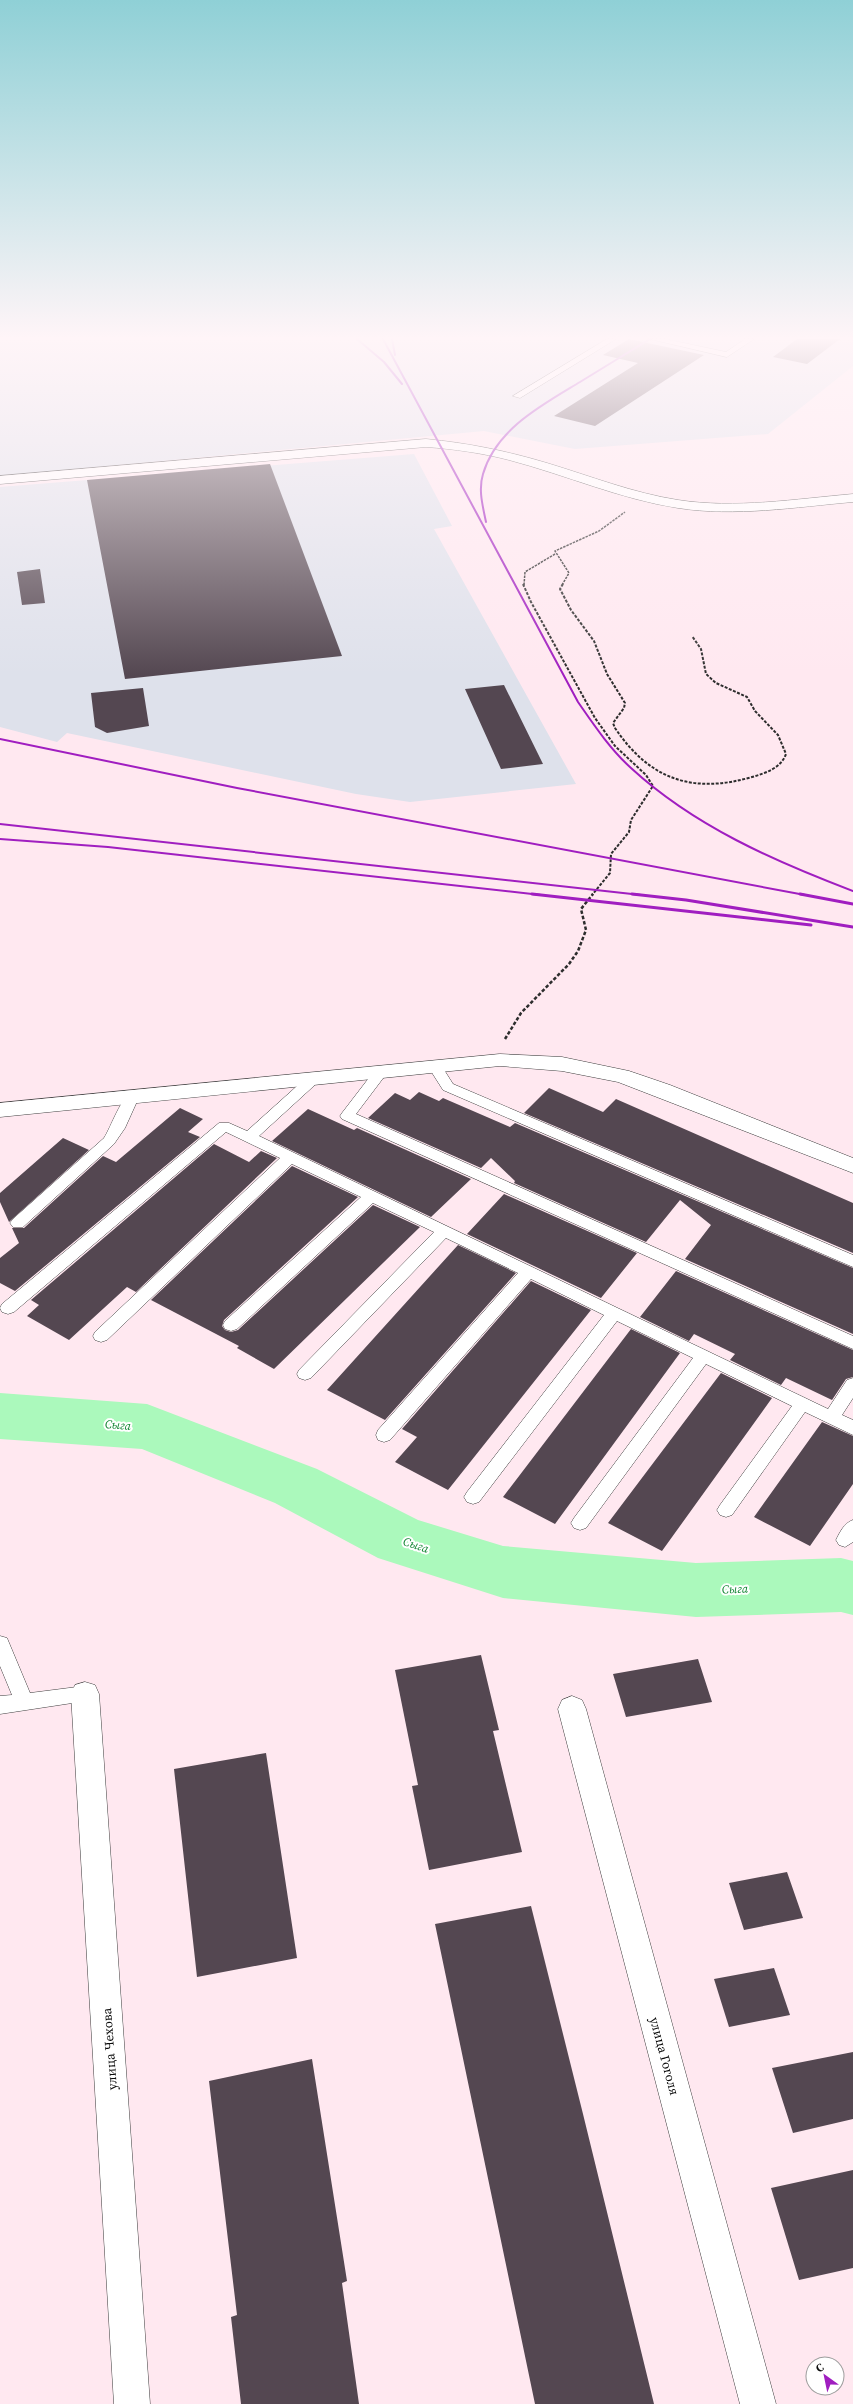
<svg xmlns="http://www.w3.org/2000/svg" width="853" height="2404" font-family="'Source Serif 4',serif">
<style>
.industrial{fill:#dee1eb}
.lines{fill:none;stroke-linecap:round;stroke-linejoin:round}
.river{fill:#abf9bc;fill-rule:evenodd}
.building{fill:#544751}
.lane-casing{stroke:#3e3e3e;stroke-width:1}
.street-casing{stroke:#3e3e3e;stroke-width:1}
.path-far2{stroke:#2d2d2d;stroke-width:1.5;stroke-dasharray:2.5 1;stroke-linecap:butt}
.path-far1{stroke:#2d2d2d;stroke-width:2;stroke-dasharray:3 1.5;stroke-linecap:butt}
.path{stroke:#2d2d2d;stroke-width:2.5;stroke-dasharray:3.5 2;stroke-linecap:butt}
.lane{fill:#fff;fill-rule:evenodd}
.street{fill:#fff;fill-rule:evenodd}
.rail-far1{stroke:#a01ec0;stroke-width:2}
.rail{stroke:#a01ec0;stroke-width:3}
.labels{text-anchor:middle;stroke-width:4;stroke-linejoin:round;paint-order:stroke}
.water-label{font-size:12px;font-style:italic;fill:#108431;stroke:#fff}
.near-street-label{font-size:13px;fill:#0b0b0b;stroke:#fff}
</style>
<rect width="100%" height="100%" fill="#ffe8f0"/>
<path class="industrial" d="M0,339H853V366L768,434L575,449L484,431L0,476Z
M414,454L452,526L434,529L576,784L410,802L356,794L67,733L57,742L0,727V487Z"/>
<g class="lines">
<path class="river" d="M0,1393L147,1404L317,1469L418,1520L503,1546L696,1563L841,1558L853,1561V1615L841,1612L696,1617L503,1598L378,1558L275,1503L142,1449L0,1439Z"/>
</g>
<path class="building" d="M629,339L704,355L595,426L554,416L638,363L603,355Z
M797,339H840L807,364L773,357Z
M270,464L342,656L125,679L87,480Z
M40,569L45,603L22,605L17,572Z
M504,685L543,764L501,769L465,689Z
M143,688L149,726L107,733L95,727L91,693Z
M549,1088L603,1112L616,1099L853,1203V1253L524,1113Z
M419,1092L439,1101L443,1098L510,1127L515,1123L853,1268V1334L685,1259L711,1225L680,1200L646,1242L514,1183L515,1181L491,1158L481,1168L368,1118L395,1093L410,1100Z
M180,1108L203,1119L188,1132L200,1137L15,1291L0,1283V1258L19,1243L12,1228H24L103,1156L116,1162Z
M308,1109L354,1130L357,1128L471,1179L431,1217L272,1141Z
M63,1138L89,1150L9,1222L0,1202V1193Z
M214,1144L249,1162L261,1151L277,1158L136,1292L127,1287L69,1340L27,1316L39,1305L31,1300Z
M292,1166L358,1197L224,1320L222,1326L225,1330L231,1332L238,1330L373,1205L420,1227L274,1369L237,1348L239,1346L151,1300Z
M504,1194L637,1253L601,1298L467,1234Z
M458,1245L516,1273L385,1420L327,1390Z
M676,1271L853,1350V1377L846,1379L832,1400L786,1378L781,1385L730,1360L735,1354L694,1334L689,1341L640,1317Z
M531,1281L591,1310L448,1490L395,1462L417,1437L402,1429Z
M631,1329L680,1353L555,1524L503,1497Z
M721,1373L772,1398L662,1551L608,1523Z
M822,1422L853,1436V1484L810,1546L754,1517Z
M481,1655L499,1730L493,1731L522,1852L429,1870L412,1786L418,1785L395,1670Z
M698,1659L712,1702L626,1717L613,1674Z
M266,1753L297,1958L197,1977L174,1769Z
M787,1872L803,1918L744,1930L729,1883Z
M531,1906L583,2114L654,2404H535L435,1924Z
M774,1968L790,2015L729,2027L714,1979Z
M853,2052V2119L793,2133L772,2068Z
M312,2059L347,2281L342,2283L359,2404H241L231,2317L237,2315L209,2081Z
M853,2170V2268L799,2280L771,2188Z"/>
<g class="lines">
<defs>
<path id="lane" d="M607,339H616L520,398L513,396Z
M650,339H665L726,352L745,339H754L727,357Z
M436,1064L441,1065L453,1084L853,1255V1267L443,1090L429,1068Z
M380,1069L387,1073L356,1114L853,1336V1349L342,1119L340,1116L342,1113L375,1070Z
M312,1075L319,1080L317,1083L259,1136L828,1409L847,1380L853,1378V1398L842,1415L853,1420V1435L805,1412L732,1515L726,1517L720,1515L717,1510L720,1505L792,1406L706,1364L586,1528L580,1530L574,1528L571,1523L574,1518L693,1358L617,1321L479,1502L473,1504L467,1502L464,1497L467,1492L604,1315L531,1279L390,1440L384,1442L378,1440L376,1435L378,1430L518,1273L446,1238L311,1378L305,1380L299,1378L297,1374L299,1370L434,1232L373,1203L237,1329L231,1331L225,1329L223,1325L225,1321L361,1197L292,1164L107,1340L101,1342L95,1340L93,1336L95,1332L280,1158L226,1132L14,1312L8,1314L2,1312L0,1308L2,1304L219,1123H229L247,1131L307,1077Z
M132,1092L139,1097L125,1128L114,1144L23,1227H13L10,1223L13,1219L104,1138C111,1127 122,1095 132,1092Z
M853,1520V1542L845,1547L839,1545L836,1540C840,1532 844,1523 853,1520Z
M0,1636L7,1638L30,1693L85,1686L92,1688L95,1694L92,1700L0,1714V1696L12,1695L0,1666Z"/>
<path id="street" d="M426,439C468,443 507,451 547,463C590,476 633,493 678,500C736,509 795,499 853,494V502C795,507 736,517 678,508C620,499 566,475 509,460C482,453 454,449 426,447L0,484V476Z
M500,1054L562,1057L629,1071L670,1085L853,1158V1173L618,1082L562,1071L500,1066L0,1117V1103Z
M85,1682L95,1685L99,1694L150,2404H114L71,1694L75,1685Z
M572,1696L582,1700L586,1709L776,2404H740L558,1709L562,1700Z"/>
</defs>
<use href="#lane" class="lane-casing"/>
<use href="#street" class="street-casing"/>
<path class="path-far2" d="M524,585L525,572L555,554
M562,585L569,573L555,551L599,531L625,512"/>
<path class="path-far1" d="M523,584L531,602L595,718L615,746L646,775L653,786L631,820L629,832L611,854L610,873L592,895
M563,584L560,589L571,610L594,641L607,674L625,703L624,708L613,723L615,728C650,780 693,794 752,777C766,773 781,768 786,754L778,735L755,711L747,697L716,683L706,674L701,649L692,636"/>
<path class="path" d="M505,1039L521,1013L569,964L578,951L586,930L581,909L593,894"/>
<use href="#lane" class="lane"/>
<use href="#street" class="street"/>
<path class="rail-far1" d="M357,339L384,362L402,384
M383,339L578,702C594,725 610,749 631,768C694,826 774,861 853,891
M392,339L395,355
M486,522C483,507 478,490 483,474C496,429 542,405 580,382C603,368 627,353 650,339
M0,739L237,788L805,895
M0,824L641,895
M0,839L108,847L541,895"/>
<path class="rail" d="M532,894L811,925
M632,894L686,900L853,927
M800,894L853,904"/>
</g>
<linearGradient id="sky" x2="0" y2="1"><stop stop-color="#8fd0d6"/><stop offset="0.5" stop-color="#fff5f8"/><stop offset="1" stop-color="#fff5f8" stop-opacity="0"/></linearGradient>
<rect width="853" height="676" fill="url(#sky)"/>
<g class="labels">
<g class="water-label">
<text transform="translate(118 1425) rotate(4)" y="4">Сыга</text>
<text transform="translate(416 1545) rotate(18)" y="4">Сыга</text>
<text transform="translate(735 1589) rotate(-2)" y="4">Сыга</text>
</g>
<g class="near-street-label">
<text transform="translate(109 2049) rotate(-94)" y="5">улица Чехова</text>
<text transform="translate(665 2056) rotate(75)" y="5">улица Гоголя</text>
</g>
</g>
<g transform="translate(825 2376) rotate(327)"><circle r="19" fill="#ffffff" stroke="#9d9d9d"/>
<path d="M0-3L7 15L0 10L-7 15Z" fill="#a01ec0"/>
<text y="-6" font-size="11" font-weight="bold" text-anchor="middle" fill="#0b0b0b">С</text>
</g>
</svg>
